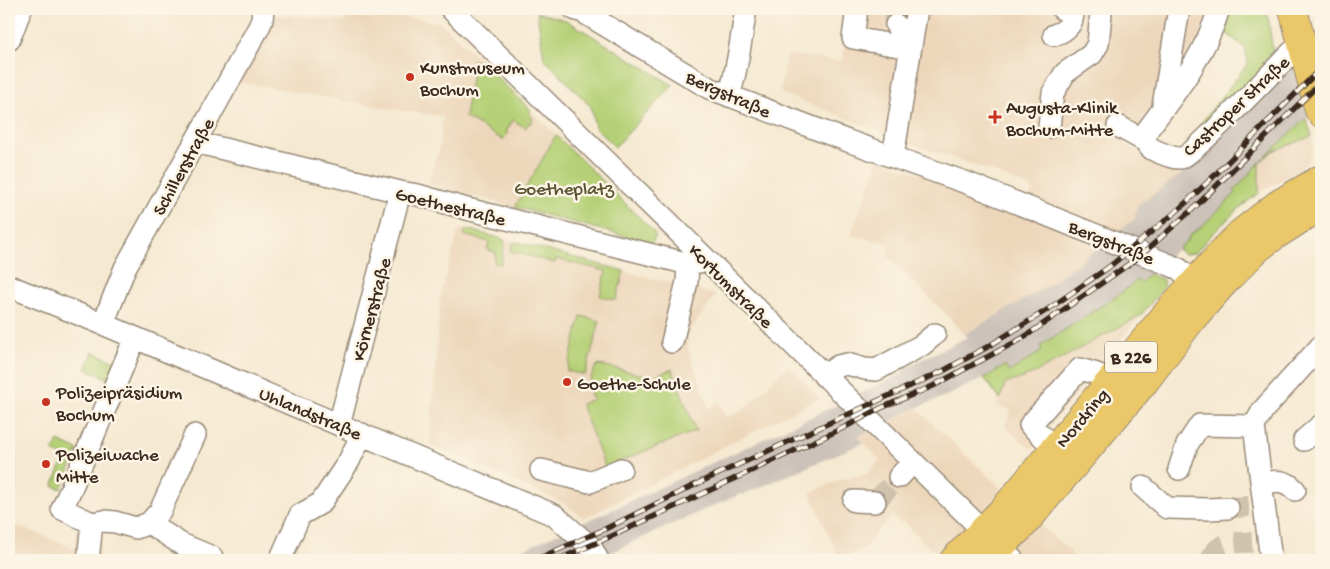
<svg xmlns="http://www.w3.org/2000/svg" width="1330" height="569" font-family="'Gochi Hand',sans-serif">
<style>
.built{fill:#edd7bb}
.industrial{fill:#ccc2b9}
.green{fill:#b5d076;stroke:#787d4a}
.lines{fill:none;stroke-linecap:round;stroke-linejoin:round}
.minor-tunnel{stroke:#d0c3ad;stroke-width:21;stroke-dasharray:21 11;stroke-linecap:butt}
.minor-casing{stroke:#988a78;stroke-width:24}
.major-casing{stroke:#988a78;stroke-width:30}
.minor{stroke:#fff;stroke-width:21}
.major{stroke:#eac769;stroke-width:28}
.rail-casing{stroke:#3b2a1e;stroke-width:5.5}
.rail{stroke:#fcf5e5;stroke-width:4;stroke-dasharray:11;stroke-linecap:butt}
.poi-dot{fill:#c8321e;stroke:#fcf5e5;stroke-width:2}
.labels{text-anchor:middle;stroke-width:5;stroke-linejoin:round;paint-order:stroke}
.shield{fill:#fcf5e5;stroke:#75675a;stroke-width:1}
.shield-label{font-size:18px;font-weight:bold;fill:#3b2a1e}
.poi-label{font-size:19px;fill:#3b2a1e;stroke:#fcf5e5;text-anchor:start}
.street-label{font-size:19px;fill:#3b2a1e;stroke:#fcf5e5}
.park-label{font-size:19px;fill:#5a5434;stroke:#fcf5e5}
</style>
<rect width="100%" height="100%" fill="#fcf5e5"/>
<filter id="ink" filterUnits="userSpaceOnUse"><feTurbulence type="fractalNoise" baseFrequency=".02" numOctaves="2"/><feDisplacementMap in="SourceGraphic" scale="10" xChannelSelector="R" yChannelSelector="G"/><feConvolveMatrix kernelMatrix="1 2 1 2 8 2 1 2 1" color-interpolation-filters="sRGB"/></filter>
<filter id="wash" filterUnits="userSpaceOnUse"><feTurbulence type="fractalNoise" baseFrequency=".0096" numOctaves="4" result="noise"/><feDisplacementMap in="SourceGraphic" scale="20" xChannelSelector="R" yChannelSelector="G"/><feGaussianBlur stdDeviation="1.12" result="paint"/><feColorMatrix in="noise" values="0 0 0 0 0 0 0 0 0 0 0 0 0 0 0 0 0 1.4 0 .05"/><feComposite in="paint" operator="in"/></filter>
<g filter="url(#wash)">
<rect width="100%" height="100%" fill="#f5e9d1"/>
<path class="built" d="M850,9H1210L1199,37L1126,145L1174,166L1180,175L1139,205L1134,220L1115,233L1029,200L1033,189L991,171L909,143L780,92L787,55L843,61Z
M378,12L441,23L556,135L515,207L428,184L436,155L439,153L443,116L392,109L238,82L275,16L308,17L345,22L347,15L376,19Z
M1312,136L1313,148L1309,159L1306,163L1300,169L1259,193V163L1273,151Z
M879,159L1104,243L1052,283L965,334L888,256L890,244L851,235Z
M459,228L716,295L687,334L688,349L709,408L718,401L726,417L742,411L789,365L819,398L584,518L568,506L553,498L430,445L440,299Z
M1140,316L1031,449L1005,426L1011,410L997,406L1005,384L1031,375Z
M916,408L1043,528L1068,549L1075,560H942L903,521L900,523L893,515L876,532L867,546L840,560L810,493L842,479L867,474L880,459L857,437Z
M9,523L75,548L77,530L102,532L99,560H9Z"/>
<path class="industrial" d="M1321,35V103L1260,162L1234,191L1236,193L1203,225L1188,237L1189,239L1139,283L1136,280L1117,296L1041,346L1043,351L1008,372L1005,367L951,394L916,408L857,437L863,443L742,495L740,494L637,540L607,555L594,560H501L552,536L601,515L830,408L901,374L904,368L968,337L965,334L1052,283L1104,243L1115,233L1134,220L1138,205L1180,175L1200,157Z"/>
<path class="green" d="M1228,9L1267,10L1273,53L1262,63L1266,69L1186,143L1248,63L1245,48L1220,28Z
M537,12L566,20L673,85L615,147L595,127L591,107L544,58Z
M472,60L481,62L530,109V116L533,118L531,124L529,122L526,128L513,120L506,132L508,133L503,140L465,117L472,71L470,70Z
M1306,118L1312,136L1273,151L1259,163V193C1235,210 1215,231 1195,253L1184,254L1178,249L1189,239L1188,237L1203,225L1236,193L1234,191L1260,162Z
M556,135L653,231L656,236L651,243L515,207Z
M466,229L503,239L505,242L501,264L494,263L496,252L487,250L489,242L464,235Z
M516,242L624,271L616,300L600,296L606,271L556,259L555,263L510,251L512,244Z
M1149,274L1162,279L1164,283L1162,290L1140,316L1031,375L1005,384L1000,399L984,378L1005,366L1009,372L1042,351L1040,346L1117,296L1137,280L1140,283Z
M581,316L600,321L585,375L567,371Z
M93,352L116,362L109,379L86,369Z
M601,365L652,377L672,369L696,431L605,467L581,404L593,399C586,386 590,379 596,366Z
M58,441L78,450L61,489L53,486L65,457L53,452Z"/>
</g>
<g filter="url(#ink)">
<g class="lines">
<path class="minor-tunnel" d="M896,25L894,20L896,9
M875,502L899,477
M1228,508L1251,506
M1211,560C1216,541 1236,543 1252,542"/>
<defs>
<path id="minor" d="M451,9L1013,560
M574,9L583,12L709,88L848,141L970,184L1170,265L1179,269L1205,292
M857,9L853,38L910,48
M1219,9C1205,55 1177,91 1148,129C1145,136 1144,144 1152,149C1158,152 1174,159 1181,158C1192,156 1277,67 1292,52L1302,44L1319,47
M896,25L910,48
M1054,35C1066,31 1073,25 1073,12L1062,9
M9,40L21,9
M729,96C738,68 741,38 746,9
M1163,106L1178,15
M1118,126L1145,141
M1049,127L1053,93L1065,73L1092,54L1098,44L1101,14
M195,142L400,192L418,195L467,209L681,262L688,263L708,261
M893,157L917,9
M9,286L103,324L405,453L554,515L591,547L598,560
M103,324L125,268L259,27L262,20L263,9
M672,342L687,282L688,263
M824,376L838,366L847,364L865,369L876,370L922,345L935,334
M339,425L400,192
M1304,440L1320,426H1321
M1055,448L1030,425L1080,369L1094,373L1112,380
M1179,469L1187,445L1200,425L1254,426
M541,470L590,482L621,469
M77,475L135,338
M899,477L913,462
M75,480L62,509L92,523
M1261,483C1275,481 1285,479 1295,490
M1143,487L1167,508L1208,509L1228,508
M854,501L875,502
M92,523L104,521L115,522L136,528L149,523L160,511L195,435
M149,523L181,544L212,557L211,560
M88,560L92,523
M280,560L300,515L321,503L349,461L362,434
M1271,560L1254,426L1263,410L1321,346"/>
<path id="major" d="M1293,9L1319,110L1321,113
M954,560L1005,508L1174,305L1225,249L1241,233L1277,205L1321,179
M986,560L1023,525L1145,381L1191,320L1227,279L1258,248L1274,236L1321,206"/>
</defs>
<use href="#minor" class="minor-casing"/>
<use href="#major" class="major-casing"/>
<use href="#minor" class="minor"/>
<use href="#major" class="major"/>
<defs>
<path id="rail" d="M535,560L605,529L707,479L943,371L989,346L1047,310L1109,267L1178,210L1209,181L1321,68
M557,560L612,536L845,427L881,408L933,386L1023,338L1119,271L1139,257L1196,206L1321,82"/>
</defs>
<use href="#rail" class="rail-casing"/>
<use href="#rail" class="rail"/>
</g>
</g>
<g class="poi-dot">
<circle cx="410" cy="77" r="5"/>
<path d="M992.5 109.5h5v5h5v5h-5v5h-5v-5h-5v-5h5z"/>
<circle cx="567" cy="382" r="5"/>
<circle cx="46" cy="402" r="5"/>
<circle cx="46" cy="464" r="5"/>
</g>
<g class="labels">
<rect class="shield" x="1105" y="341.5" width="52" height="31" rx="4"/>
<g class="shield-label">
<text x="1131" y="363">B 226</text>
</g>
<g class="poi-label">
<text x="420" y="73">Kunstmuseum<tspan x="420" dy="22">Bochum</tspan></text>
<text x="1006" y="113">Augusta-Klinik<tspan x="1006" dy="22">Bochum-Mitte</tspan></text>
<text x="577" y="389">Goethe-Schule</text>
<text x="56" y="398">Polizeipräsidium<tspan x="56" dy="22">Bochum</tspan></text>
<text x="56" y="460">Polizeiwache<tspan x="56" dy="22">Mitte</tspan></text>
</g>
<g class="street-label">
<text transform="translate(729 93) rotate(24)" y="7">Bergstraße</text>
<text transform="translate(1235 105) rotate(-43)" y="7">Castroper Straße</text>
<text transform="translate(182 166) rotate(-61)" y="7">Schillerstraße</text>
<text transform="translate(451 205) rotate(14)" y="7">Goethestraße</text>
<text transform="translate(1112 241) rotate(22)" y="7">Bergstraße</text>
<text transform="translate(732 285) rotate(45)" y="7">Kortumstraße</text>
<text transform="translate(370 309) rotate(-75)" y="7">Körnerstraße</text>
<text transform="translate(311 412) rotate(23)" y="7">Uhlandstraße</text>
<text transform="translate(1081 417) rotate(-50)" y="7">Nordring</text>
</g>
<g class="park-label">
<text x="564" y="194">Goetheplatz</text>
</g>
</g>
<rect width="1330" height="569" fill="none" stroke="#fcf5e5" stroke-width="30"/>
</svg>
